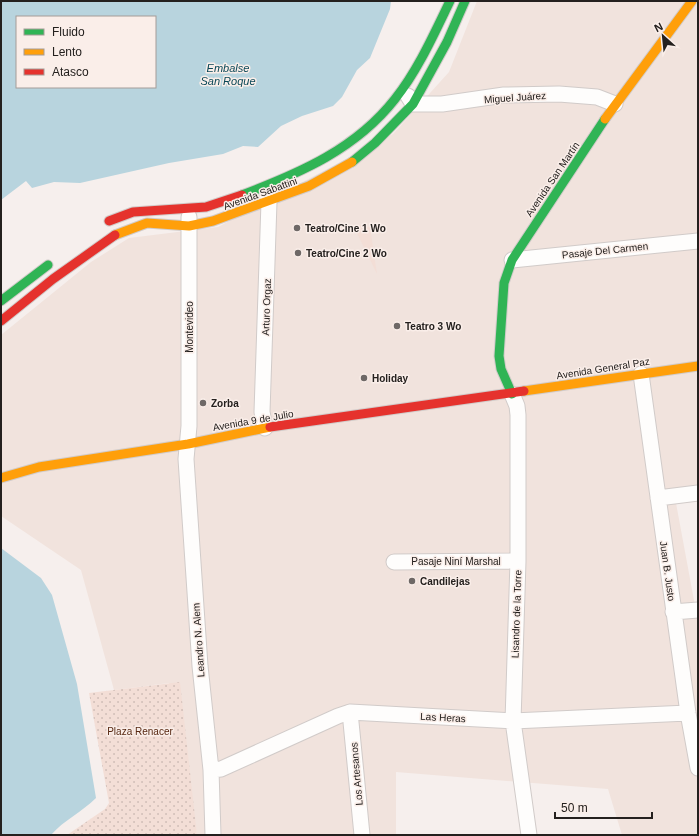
<svg xmlns="http://www.w3.org/2000/svg" width="699" height="836" font-family="Arial,sans-serif">
<style>
.built{fill:#f1e3dd}
.grass{fill:#f3ded6}
.park{fill:url(#park-dots)}
.water{fill:#b8d4de;fill-rule:evenodd}
.lines{fill:none;stroke-linecap:round;stroke-linejoin:round}
.street-casing{stroke:#d1cbc9;stroke-width:17}
.fast-casing{stroke:#d1cbc9;stroke-width:11}
.slow-casing{stroke:#d1cbc9;stroke-width:11}
.jam-casing{stroke:#d1cbc9;stroke-width:11}
.street{stroke:#fefdfc;stroke-width:15}
.fast{stroke:#30b455;stroke-width:9}
.slow{stroke:#ff9f0a;stroke-width:9}
.jam{stroke:#e5322d;stroke-width:9}
.poi-dot{fill:#6e6866;stroke:#faeee9;stroke-width:1.5}
.labels{text-anchor:middle;stroke-width:3;stroke-linejoin:round;paint-order:stroke}
.street-label{font-size:10px;fill:#24201e;stroke:#faeee9}
.poi-label{font-size:10px;font-weight:bold;fill:#24201e;stroke:#faeee9;text-anchor:start}
.park-label{font-size:10px;fill:#572710;stroke:#faeee9}
.water-label{font-size:11px;font-style:italic;fill:#094757;stroke:#faeee9}
</style>
<defs>
<pattern id="park-dots" width="8" height="8" patternUnits="userSpaceOnUse"><rect width="8" height="8" fill="#f3ded6"/><path d="M2 2h.1M6 6h.1" fill="none" stroke="#d0beb7" stroke-width="1.8" stroke-linecap="round"/></pattern>
</defs>
<rect width="100%" height="100%" fill="#f6efed"/>
<path class="built" d="M477,1H698V497L676,503L698,622V835H622L608,789L396,772V835H197L169,683L114,690L81,570L1,516V335L91,262L129,238L218,227L393,134L449,72Z"/>
<path class="grass" d="M359,225L370,227L377,274L354,227L328,229L327,231L324,229L328,228L325,227Z"/>
<path class="park" d="M180,682L197,835H67L105,809L109,803L89,693Z"/>
<path class="water" d="M1,1H391L390,9L370,58L357,70L342,97L333,106L302,116L281,126L258,147L243,146L223,154L169,163L80,183L54,182L32,188L26,181L1,200ZM17,17H155V87H17Z
M1,548L41,578L52,595L77,684L96,798C82,812 64,820 51,835H1Z"/>
<g class="lines">
<defs>
<path id="street" d="M408,96L413,104H442L504,95L559,94L597,97L615,104
M189,217V426L186,459L200,666L211,770L213,835
M512,260L698,241
M641,374L688,713L698,768
M512,394L517,406L518,415V561L513,721L529,835
M265,428L262,412L269,202L267,194
M658,498L698,493
M394,562L518,561
M673,612L698,610
M350,712L362,835
M211,770L221,769L338,716L350,712L513,721L688,713"/>
<path id="fast" d="M352,162L375,143L413,104L447,42L465,1
M242,195C300,173 356,149 395,99C418,70 434,34 450,1
M1,301L48,265
M512,394L501,369L499,356L504,283L512,260L605,119"/>
<path id="slow" d="M605,119L692,1
M115,235L147,223L189,226L213,221L309,186L352,162
M524,391L698,366
M1,478L39,467L188,444L270,427"/>
<path id="jam" d="M109,221L133,212L206,207L242,195
M1,321L53,279L115,235
M270,427L524,391"/>
</defs>
<use href="#street" class="street-casing"/>
<use href="#fast" class="fast-casing"/>
<use href="#slow" class="slow-casing"/>
<use href="#jam" class="jam-casing"/>
<use href="#street" class="street"/>
<use href="#fast" class="fast"/>
<use href="#slow" class="slow"/>
<use href="#jam" class="jam"/>
</g>
<g class="poi-dot">
<circle cx="297" cy="228" r="4"/>
<circle cx="298" cy="253" r="4"/>
<circle cx="397" cy="326" r="4"/>
<circle cx="364" cy="378" r="4"/>
<circle cx="203" cy="403" r="4"/>
<circle cx="412" cy="581" r="4"/>
</g>
<g class="labels">
<g class="street-label">
<text transform="translate(515 97) rotate(-4)" y="4">Miguel Juárez</text>
<text transform="translate(552 179) rotate(-56)" y="4">Avenida San Martín</text>
<text transform="translate(260 193) rotate(-20)" y="4">Avenida Sabattini</text>
<text transform="translate(605 250) rotate(-6)" y="4">Pasaje Del Carmen</text>
<text transform="translate(266 307) rotate(-88)" y="4">Arturo Orgaz</text>
<text transform="translate(189 327) rotate(-90)" y="4">Montevideo</text>
<text transform="translate(603 368) rotate(-9)" y="4">Avenida General Paz</text>
<text transform="translate(253 420) rotate(-10)" y="4">Avenida 9 de Julio</text>
<text x="456" y="565">Pasaje Niní Marshal</text>
<text transform="translate(668 571) rotate(82)" y="4">Juan B. Justo</text>
<text transform="translate(516 614) rotate(-88)" y="4">Lisandro de la Torre</text>
<text transform="translate(198 640) rotate(-94)" y="4">Leandro N. Alem</text>
<text transform="translate(443 717) rotate(3)" y="4">Las Heras</text>
<text transform="translate(356 774) rotate(-95)" y="4">Los Artesanos</text>
</g>
<g class="poi-label">
<text x="305" y="232">Teatro/Cine 1 Wo</text>
<text x="306" y="257">Teatro/Cine 2 Wo</text>
<text x="405" y="330">Teatro 3 Wo</text>
<text x="372" y="382">Holiday</text>
<text x="211" y="407">Zorba</text>
<text x="420" y="585">Candilejas</text>
</g>
<g class="park-label">
<text x="140" y="735">Plaza Renacer</text>
</g>
<g class="water-label">
<text x="228" y="72">Embalse<tspan x="228" dy="13">San Roque</tspan></text>
</g>
</g>
<rect width="699" height="836" fill="none" stroke="#24201e" stroke-width="4"/>
<rect x="16" y="16" width="140" height="72" fill="#faeee9" stroke="#a49c98"/>
<rect x="24" y="29" width="20" height="6" fill="#30b455" stroke="#a49c98"/>
<text x="52" y="36" font-size="12" fill="#24201e">Fluido</text>
<rect x="24" y="49" width="20" height="6" fill="#ff9f0a" stroke="#a49c98"/>
<text x="52" y="56" font-size="12" fill="#24201e">Lento</text>
<rect x="24" y="69" width="20" height="6" fill="#e5322d" stroke="#a49c98"/>
<text x="52" y="76" font-size="12" fill="#24201e">Atasco</text>
<g transform="translate(663 36) rotate(333)" stroke="#faeee9" stroke-width="3" paint-order="stroke">
<path d="M0-3L7 15L0 10L-7 15Z" fill="#24201e"/>
<text y="-6" font-size="11" font-weight="bold" text-anchor="middle" fill="#24201e">N</text>
</g>
<path d="M555 812v6h97v-6" fill="none" stroke="#24201e" stroke-width="2"/>
<text x="561" y="812" font-size="12" fill="#24201e" stroke="#faeee9" stroke-width="3" paint-order="stroke">50 m</text>
</svg>
